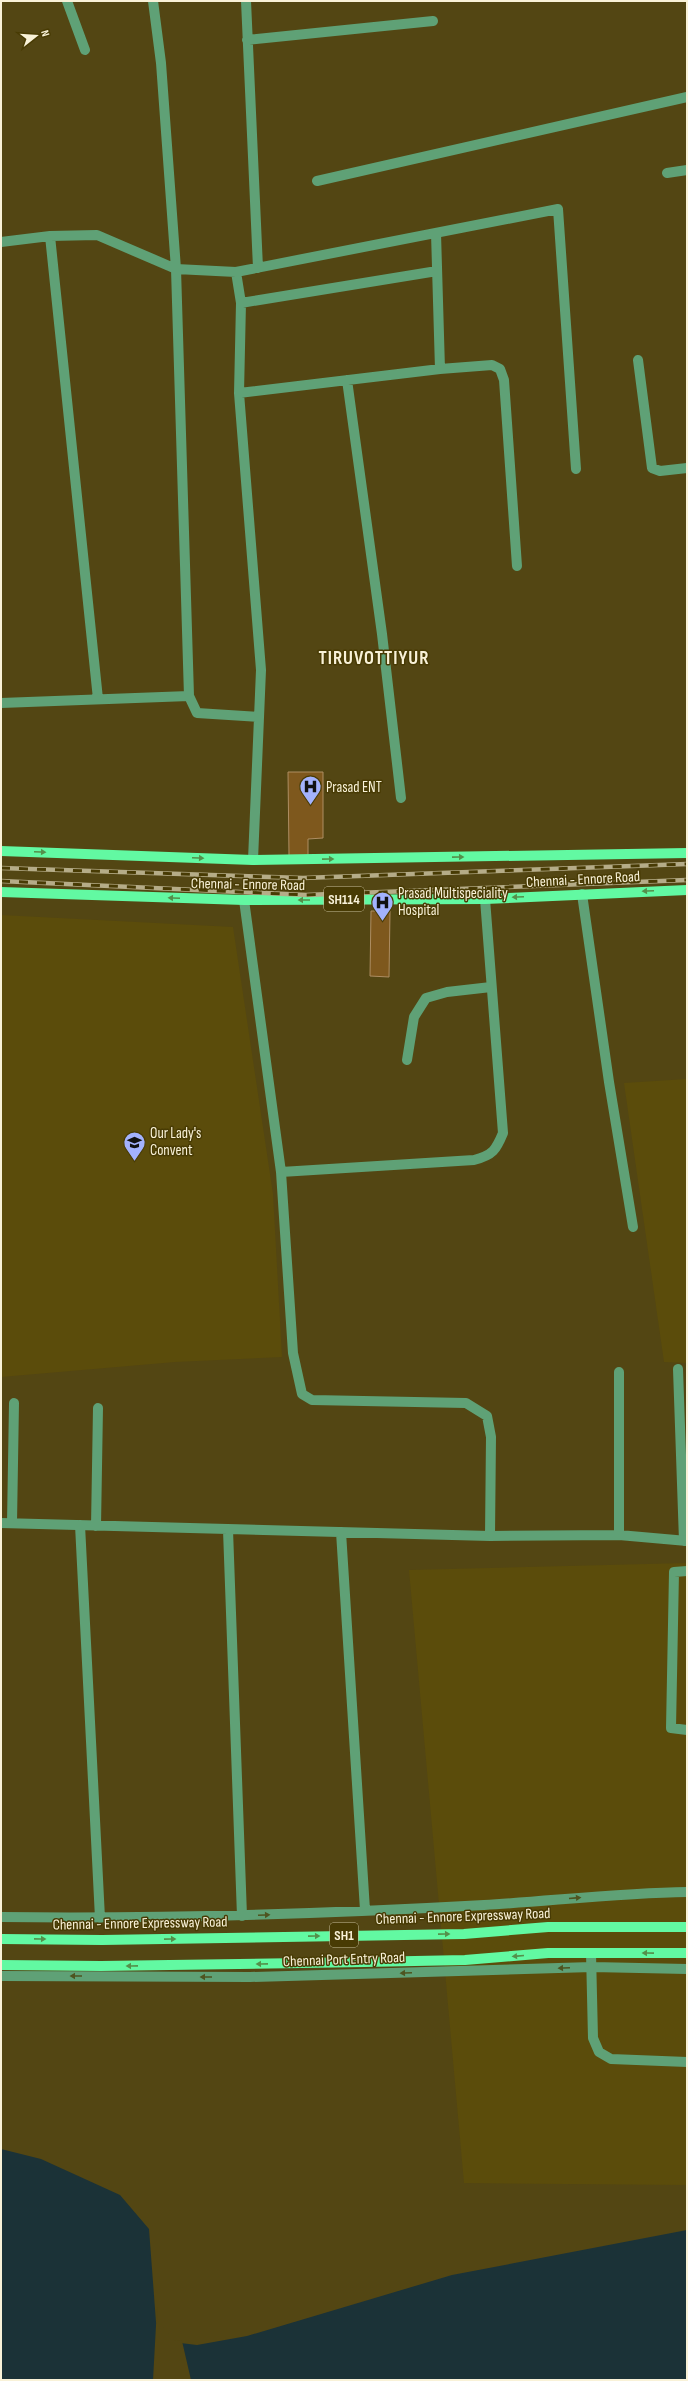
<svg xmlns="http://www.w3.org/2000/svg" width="688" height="2381" font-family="'Sofia Sans Condensed',sans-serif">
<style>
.built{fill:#5b4c0b}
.water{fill:#1b3237}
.pier{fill:#534613}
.building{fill:#7e581d;stroke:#ad8d62}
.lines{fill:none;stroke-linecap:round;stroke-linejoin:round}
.minor{stroke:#5fa176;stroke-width:10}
.major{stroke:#62f9a2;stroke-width:10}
.rail-casing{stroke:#b5ac88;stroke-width:4.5}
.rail{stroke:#483b04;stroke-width:3;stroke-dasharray:9;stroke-linecap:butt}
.oneway{fill:#54904b}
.oneway2{fill:#4e5420}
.labels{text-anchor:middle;stroke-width:3;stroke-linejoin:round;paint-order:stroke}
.shield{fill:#483b04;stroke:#c4bb98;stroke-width:1}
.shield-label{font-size:14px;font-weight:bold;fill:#f9f2d8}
.poi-label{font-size:15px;fill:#f9f2d8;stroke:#483b04;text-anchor:start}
.street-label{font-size:15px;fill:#f9f2d8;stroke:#483b04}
.district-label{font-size:19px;font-weight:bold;letter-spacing:1px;fill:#f9f2d8;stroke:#483b04}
</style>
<rect width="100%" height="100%" fill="#534613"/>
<path class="built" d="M1,915L233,927L273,1194L282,1357L175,1362L1,1377Z
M687,1079V1363L664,1362L624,1083Z
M687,1563V2185L464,2183L409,1570Z"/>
<path class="water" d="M1,2149L41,2159L120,2195L149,2229L156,2322L172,2342L197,2345L247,2336L452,2275L687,2230V2380H1Z"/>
<path class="pier" d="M157,2307L158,2321L174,2340L182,2341L191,2380H153Z"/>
<path class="building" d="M288,772H323V838L308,839V856H289Z
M371,911H390L389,977L370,976Z"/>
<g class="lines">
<path class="minor" d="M67,1L85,50
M153,1L161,63L176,269L189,696
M246,1L258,268
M247,40L433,21
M667,173L687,170
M317,181L687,97
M436,233L440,369
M50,236L98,699
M1,242L50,236L97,235L176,269L236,272
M241,303L437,271
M638,360L652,468L660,471L687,468
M347,380L382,634L401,798
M239,393L440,369L492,365L500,369L504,380L517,566
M1,703L189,696L197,713L259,717
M253,860L261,670L239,393L241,303L236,272L558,209L576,469
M582,894L609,1082L633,1227
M244,900L281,1172L293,1353L302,1394L312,1400L466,1403L487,1416L491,1437L490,1536
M407,1060L414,1017L426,998L447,992L491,987
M281,1172L474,1160C493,1155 496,1150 503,1133L485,899
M678,1369L684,1541
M1,1523L490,1536L619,1535L687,1541
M12,1523L14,1403
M80,1525L100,1918
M96,1526L98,1408
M228,1530L242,1916
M341,1532L365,1910
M619,1535V1372
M687,1571L674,1572L671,1728L687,1730
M1,1917C162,1919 323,1914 484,1905C552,1901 619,1893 687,1892
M591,1953L593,2038L599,2052L611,2059L687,2062
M1,1976L250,1977L592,1967L687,1969"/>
<path class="major" d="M1,851L253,860L687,853
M1,892L244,900L485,899L687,890
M1,1939L102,1940L464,1934L548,1927H687
M1,1965L101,1966L365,1962L465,1960L548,1953H687"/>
<defs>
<path id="rail" d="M1,868L303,878L687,864
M1,881L306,895L687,880"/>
</defs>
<use href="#rail" class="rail-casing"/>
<use href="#rail" class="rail"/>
</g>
<defs><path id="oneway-solid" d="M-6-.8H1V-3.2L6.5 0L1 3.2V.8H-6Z"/></defs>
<g class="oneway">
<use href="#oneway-solid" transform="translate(40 852) rotate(2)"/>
<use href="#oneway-solid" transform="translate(458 857) rotate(-1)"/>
<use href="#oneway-solid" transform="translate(198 858) rotate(2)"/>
<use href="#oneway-solid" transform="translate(328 859) rotate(-1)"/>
<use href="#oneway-solid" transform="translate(648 891) rotate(177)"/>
<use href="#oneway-solid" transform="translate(518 897) rotate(178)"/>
<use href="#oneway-solid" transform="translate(174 898) rotate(-178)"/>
<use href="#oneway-solid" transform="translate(304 900) rotate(180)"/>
<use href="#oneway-solid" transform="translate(444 1934) rotate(-1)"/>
<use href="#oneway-solid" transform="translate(314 1936) rotate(-1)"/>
<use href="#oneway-solid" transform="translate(40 1939) rotate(1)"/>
<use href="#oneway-solid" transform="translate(170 1939) rotate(-1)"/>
<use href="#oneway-solid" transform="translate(648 1953) rotate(-179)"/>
<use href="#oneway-solid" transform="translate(518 1956) rotate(175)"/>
<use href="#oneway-solid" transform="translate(262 1964) rotate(179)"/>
<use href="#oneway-solid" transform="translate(132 1966) rotate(179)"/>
</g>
<g class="oneway2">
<use href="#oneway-solid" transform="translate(575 1898) rotate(-5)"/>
<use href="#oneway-solid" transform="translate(264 1915) rotate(-2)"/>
<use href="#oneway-solid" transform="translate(564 1968) rotate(178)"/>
<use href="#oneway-solid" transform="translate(406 1973) rotate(178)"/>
<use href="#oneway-solid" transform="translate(76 1976) rotate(-180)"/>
<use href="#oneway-solid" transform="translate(206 1977) rotate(-180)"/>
</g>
<defs>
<symbol id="hospital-pin" viewBox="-11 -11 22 30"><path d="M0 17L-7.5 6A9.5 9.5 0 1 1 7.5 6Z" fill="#a3b2fd" stroke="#483b04"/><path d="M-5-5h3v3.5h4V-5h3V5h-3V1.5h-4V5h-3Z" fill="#111"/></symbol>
<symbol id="school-pin" viewBox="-11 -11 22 30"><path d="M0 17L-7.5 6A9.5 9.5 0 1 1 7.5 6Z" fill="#a3b2fd" stroke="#483b04"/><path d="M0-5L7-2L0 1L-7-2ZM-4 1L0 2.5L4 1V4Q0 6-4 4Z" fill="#111"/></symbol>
</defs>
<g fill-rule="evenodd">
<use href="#hospital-pin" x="298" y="774" width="25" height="34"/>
<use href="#hospital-pin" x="370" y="890" width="25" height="34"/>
<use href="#school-pin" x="122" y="1130" width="25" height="34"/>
</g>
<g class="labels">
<g class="shield">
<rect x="324" y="887" width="40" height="24" rx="3"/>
<rect x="330" y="1923" width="28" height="24" rx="3"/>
</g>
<g class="shield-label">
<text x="344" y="904">SH114</text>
<text x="344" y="1940">SH1</text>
</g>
<g class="poi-label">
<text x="326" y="792">Prasad ENT</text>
<text x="398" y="898">Prasad Multispeciality<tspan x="398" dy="17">Hospital</tspan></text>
<text x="150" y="1138">Our Lady's<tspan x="150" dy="17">Convent</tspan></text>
</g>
<g class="street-label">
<text transform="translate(583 879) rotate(-3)" y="5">Chennai - Ennore Road</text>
<text transform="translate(248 884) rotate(1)" y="5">Chennai - Ennore Road</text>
<text transform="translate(463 1916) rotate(-2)" y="5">Chennai - Ennore Expressway Road</text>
<text transform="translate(140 1923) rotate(-1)" y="5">Chennai - Ennore Expressway Road</text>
<text transform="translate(344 1959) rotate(-2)" y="5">Chennai Port Entry Road</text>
</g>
<g class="district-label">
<text x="374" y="664">TIRUVOTTIYUR</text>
</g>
</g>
<rect width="688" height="2381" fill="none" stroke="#f9f2d8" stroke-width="4"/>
<g transform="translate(36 36) rotate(73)" stroke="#483b04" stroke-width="3" paint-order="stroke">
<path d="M0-3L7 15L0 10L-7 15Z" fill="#f9f2d8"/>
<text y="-6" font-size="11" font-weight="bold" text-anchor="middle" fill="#f9f2d8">N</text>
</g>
</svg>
